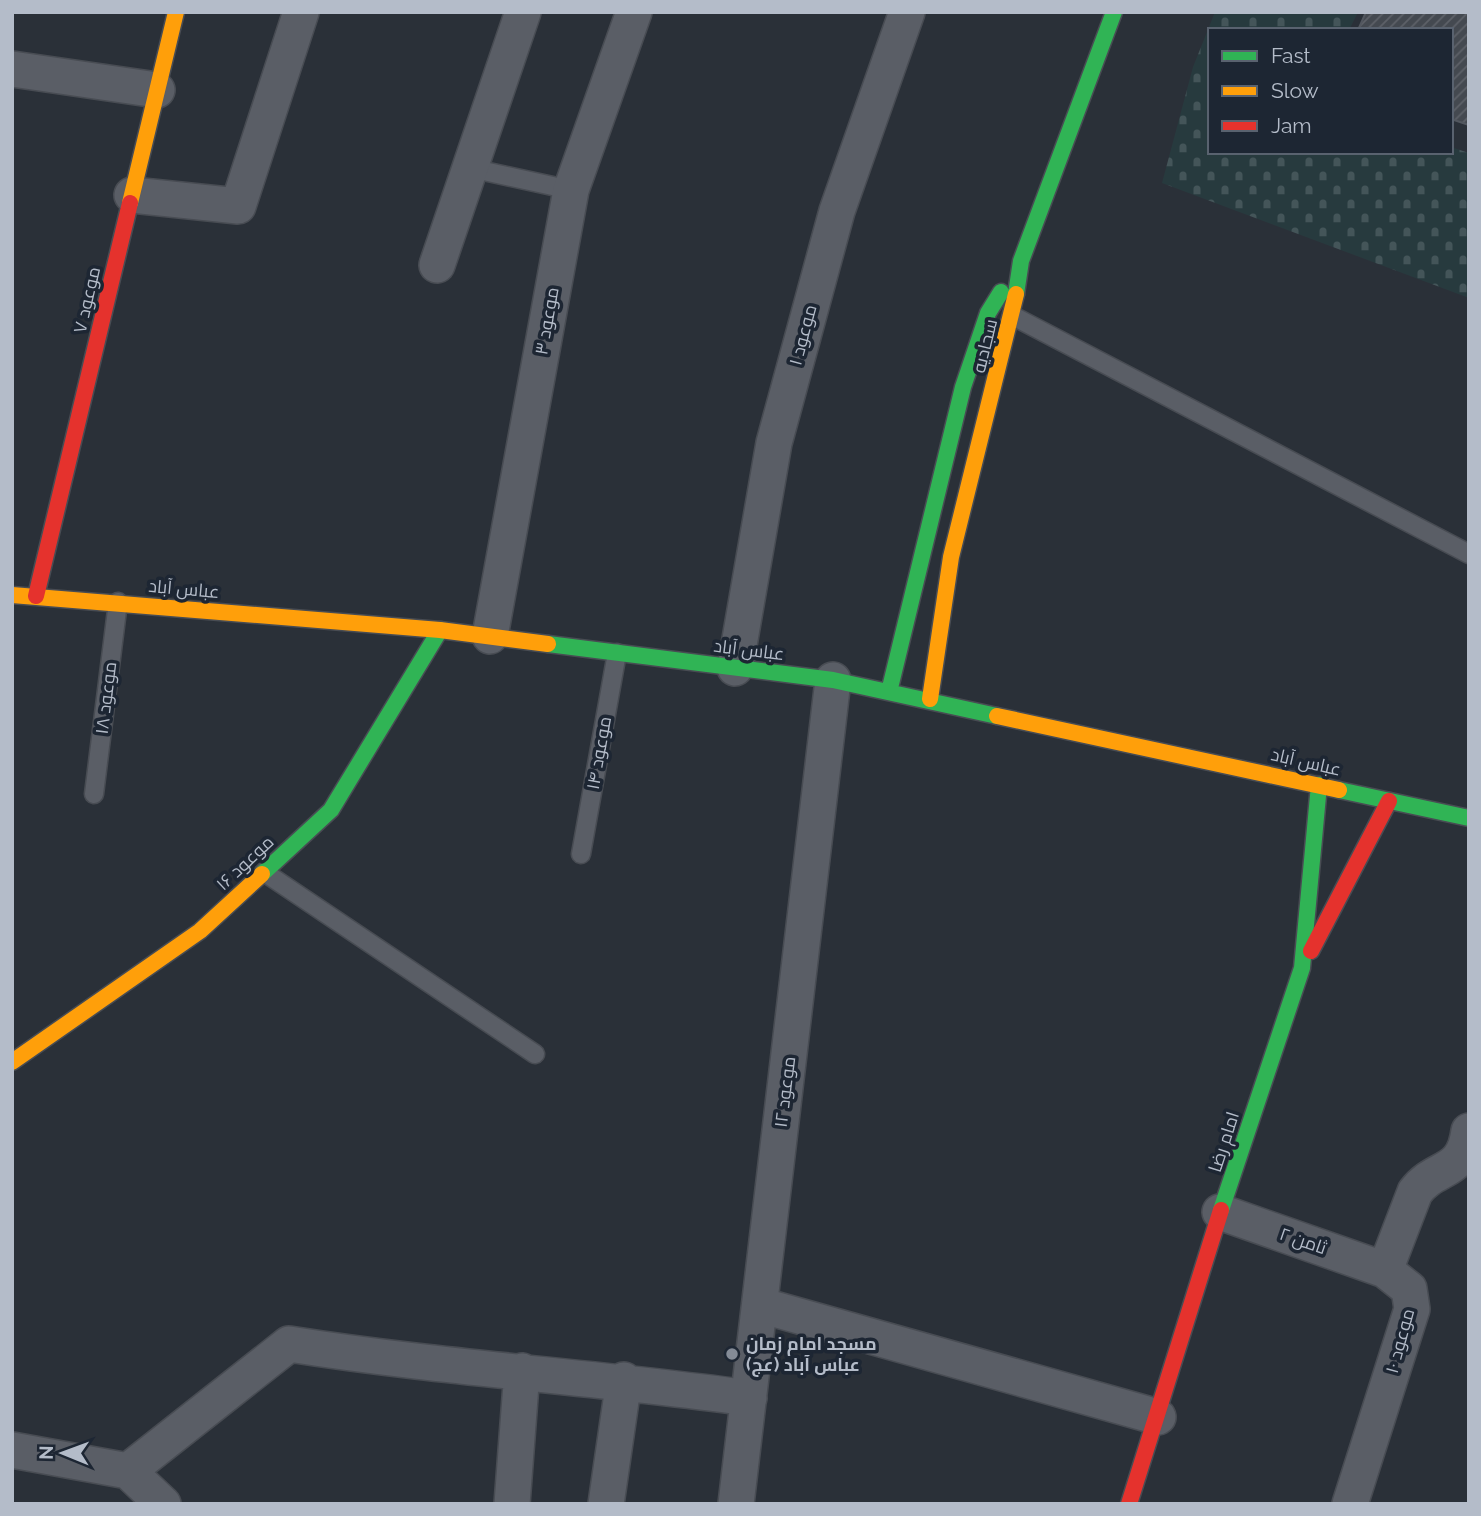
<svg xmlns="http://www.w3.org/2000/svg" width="1481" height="1516" font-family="Raleway,Cairo,sans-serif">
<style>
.cemetery{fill:url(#cemetery-stones)}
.building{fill:url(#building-hatch);stroke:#52575f;stroke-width:2}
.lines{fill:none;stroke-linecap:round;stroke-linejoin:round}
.lane-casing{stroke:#484c53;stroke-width:21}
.street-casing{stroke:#484c53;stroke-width:38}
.fast-casing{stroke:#484c53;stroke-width:19}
.slow-casing{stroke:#484c53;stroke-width:19}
.jam-casing{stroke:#484c53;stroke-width:19}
.lane{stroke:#5a5e66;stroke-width:18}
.street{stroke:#5a5e66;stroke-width:35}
.fast{stroke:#30b455;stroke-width:16}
.slow{stroke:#ff9f0a;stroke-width:16}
.jam{stroke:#e5322d;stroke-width:16}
.poi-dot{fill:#848b96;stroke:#1d2633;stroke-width:2.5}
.labels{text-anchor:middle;stroke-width:7;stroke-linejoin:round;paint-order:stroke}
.street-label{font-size:18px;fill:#b4bcc9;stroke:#1d2633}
.poi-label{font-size:18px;font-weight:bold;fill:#b4bcc9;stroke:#1d2633;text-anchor:start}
</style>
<defs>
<pattern id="cemetery-stones" width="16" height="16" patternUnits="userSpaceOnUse" patternTransform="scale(1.75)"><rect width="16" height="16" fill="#273a3e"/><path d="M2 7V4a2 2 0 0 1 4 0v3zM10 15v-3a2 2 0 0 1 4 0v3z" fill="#445559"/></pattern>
<pattern id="building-hatch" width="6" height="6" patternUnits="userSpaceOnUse" patternTransform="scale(1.75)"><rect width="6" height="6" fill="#444950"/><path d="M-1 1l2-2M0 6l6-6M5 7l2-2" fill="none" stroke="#5d6168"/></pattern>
</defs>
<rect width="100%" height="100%" fill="#2a3038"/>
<path class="cemetery" d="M1215,12H1358L1349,30H1210V152H1451V147L1469,153V298L1162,183L1193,67Z"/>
<path class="building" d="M1366,12H1469V125L1451,119V30H1358Z"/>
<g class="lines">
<defs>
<path id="lane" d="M470,168L571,190
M1013,316L1469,554
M94,794L118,602
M581,854L617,653
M264,872L535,1054"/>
<path id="street" d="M12,69L157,90
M132,195L238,206L301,12
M437,265L523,12
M490,636L571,190L634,12
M735,668L774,443L837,211L907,12
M1220,1212L1385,1270
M760,1305L1158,1417
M12,1450L128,1471L289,1344C441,1368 596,1377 749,1398
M128,1471L163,1504
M512,1504L522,1371
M606,1504L624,1380
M736,1504L833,680
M1350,1504L1412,1309L1409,1289L1385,1270L1415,1192C1436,1164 1463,1176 1469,1131"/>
<path id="fast" d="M1016,294L1021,261L1114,12
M548,644L833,680L997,716
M889,692L963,387L988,313L1001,292
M1339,790L1469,818
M262,874L331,810L440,630
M1221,1210L1302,968L1319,785"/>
<path id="slow" d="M130,203L176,12
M12,595L440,630L548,644
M930,699L951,557L1016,294
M997,716L1339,790
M12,1062L200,931L262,874"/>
<path id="jam" d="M36,596L130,203
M1311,951L1389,801
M1129,1504L1221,1210"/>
</defs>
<use href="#lane" class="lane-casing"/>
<use href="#street" class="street-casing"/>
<use href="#fast" class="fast-casing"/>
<use href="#slow" class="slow-casing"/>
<use href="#jam" class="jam-casing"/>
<use href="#lane" class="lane"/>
<use href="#street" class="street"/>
<use href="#fast" class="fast"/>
<use href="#slow" class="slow"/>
<use href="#jam" class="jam"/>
</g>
<circle class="poi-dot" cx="732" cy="1354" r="7"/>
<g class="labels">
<g class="street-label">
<text transform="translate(87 300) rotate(-77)" y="6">موعود ۷</text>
<text transform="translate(547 321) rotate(-80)" y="6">موعود ۳</text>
<text transform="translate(803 335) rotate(-75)" y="6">موعود ۱</text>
<text transform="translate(985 346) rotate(-76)" y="6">سجادیه</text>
<text transform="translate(184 589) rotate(5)" y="6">عباس آباد</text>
<text transform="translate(749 650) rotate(7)" y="6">عباس آباد</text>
<text transform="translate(106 698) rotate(-83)" y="6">موعود ۱۸</text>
<text transform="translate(599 753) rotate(-80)" y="6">موعود ۱۴</text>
<text transform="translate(1306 762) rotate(13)" y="6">عباس آباد</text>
<text transform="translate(245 863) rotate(-43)" y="6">موعود ۱۶</text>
<text transform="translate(785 1092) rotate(-83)" y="6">موعود ۱۲</text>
<text transform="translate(1224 1142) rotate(-72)" y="6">امام رضا</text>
<text transform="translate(1303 1241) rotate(19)" y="6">ثامن ۲</text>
<text transform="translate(1400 1341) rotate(-75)" y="6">موعود ۱۰</text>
</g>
<g class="poi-label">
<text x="746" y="1350">مسجد امام زمان<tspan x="746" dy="21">(عج) عباس آباد</tspan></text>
</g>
</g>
<rect width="1481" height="1516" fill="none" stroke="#b4bcc9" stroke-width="28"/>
<rect x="1208" y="28" width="245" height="126" fill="#1d2633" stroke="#59626f" stroke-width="2"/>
<rect x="1222" y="51" width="35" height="10" fill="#30b455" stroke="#59626f" stroke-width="2"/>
<text x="1271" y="63" font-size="21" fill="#b4bcc9">Fast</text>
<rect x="1222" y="86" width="35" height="10" fill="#ff9f0a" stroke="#59626f" stroke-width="2"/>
<text x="1271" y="98" font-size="21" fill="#b4bcc9">Slow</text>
<rect x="1222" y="121" width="35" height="10" fill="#e5322d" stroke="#59626f" stroke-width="2"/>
<text x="1271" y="133" font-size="21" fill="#b4bcc9">Jam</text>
<g transform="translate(63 1453) rotate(271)" stroke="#1d2633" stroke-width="5" paint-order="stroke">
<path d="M0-5L12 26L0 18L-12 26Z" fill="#b4bcc9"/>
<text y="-10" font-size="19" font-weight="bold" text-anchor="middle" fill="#b4bcc9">N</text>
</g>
</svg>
